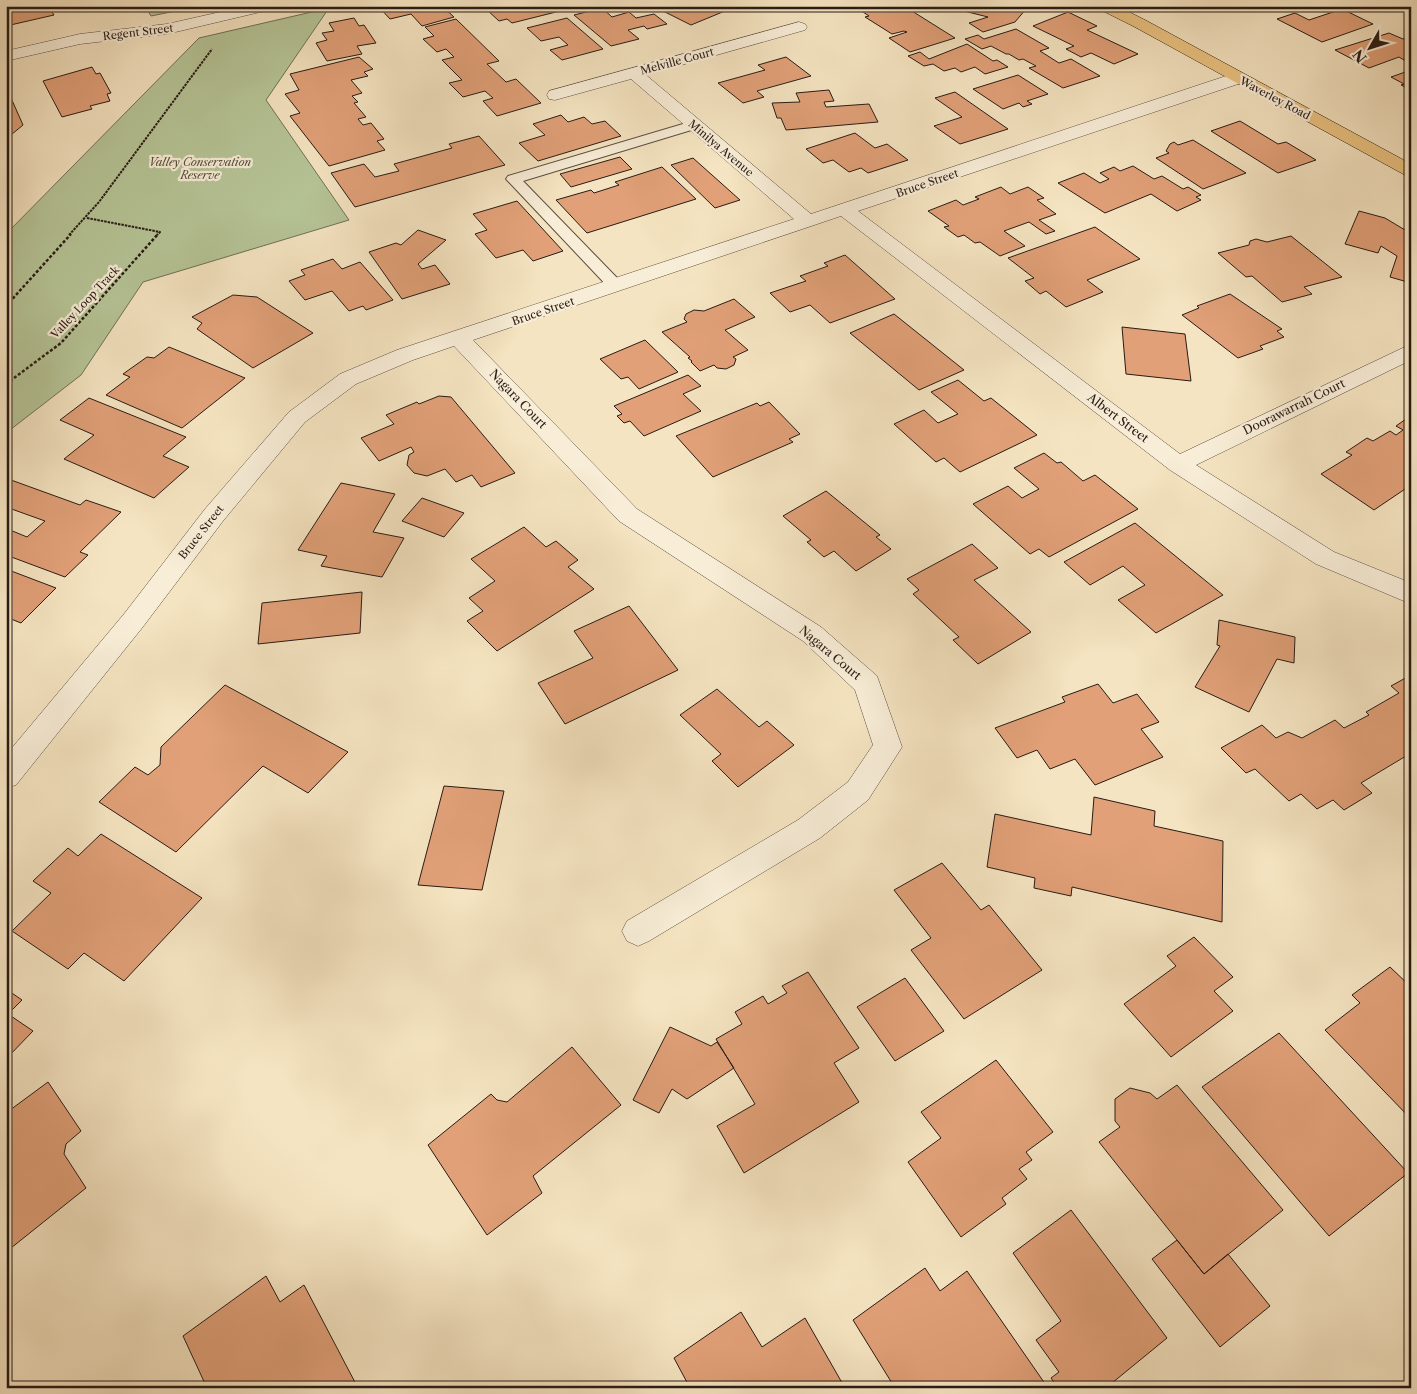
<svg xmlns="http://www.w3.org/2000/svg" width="1417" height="1394" font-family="'Libre Caslon Text',serif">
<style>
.green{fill:#b6c597;stroke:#6f7056}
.building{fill:#e1a078;stroke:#281b15}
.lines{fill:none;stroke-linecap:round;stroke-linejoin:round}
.service-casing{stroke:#5b4d40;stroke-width:2}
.minor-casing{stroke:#5b4d40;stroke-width:1}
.primary-casing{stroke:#281b15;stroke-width:1}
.path-far1{stroke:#281b15;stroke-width:2;stroke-dasharray:2.5 1;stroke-linecap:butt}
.path{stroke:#281b15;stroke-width:2.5;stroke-dasharray:3 2;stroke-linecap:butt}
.service{fill:#f8edd7;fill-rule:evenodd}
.minor{fill:#f8edd7;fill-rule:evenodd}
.primary{fill:#eac280;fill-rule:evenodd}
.labels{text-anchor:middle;stroke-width:4.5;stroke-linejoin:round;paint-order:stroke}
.far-street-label{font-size:11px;fill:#281b15;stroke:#f8edd7}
.far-park-label{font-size:11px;font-style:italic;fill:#534e3c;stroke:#f8edd7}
.street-label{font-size:12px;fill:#281b15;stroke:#f8edd7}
</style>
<rect width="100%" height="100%" fill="#f5e4c1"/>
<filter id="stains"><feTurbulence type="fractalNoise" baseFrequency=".004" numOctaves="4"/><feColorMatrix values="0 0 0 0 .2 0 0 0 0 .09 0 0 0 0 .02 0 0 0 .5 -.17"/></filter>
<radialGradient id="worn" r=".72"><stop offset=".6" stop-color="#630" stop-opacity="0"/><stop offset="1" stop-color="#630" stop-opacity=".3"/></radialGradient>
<path class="green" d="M145,6H200L151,16Z
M329,8L266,100L349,220L143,282L81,375L6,433V234L199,38Z"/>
<path class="building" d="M6,6H48L54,15L6,26Z
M378,6H442L454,17L422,26L411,14L390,19Z
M580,6L512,23L507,19L499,21L486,9L494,6Z
M661,6H737L691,25L659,9L663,7Z
M854,6H904L955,38L910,52L889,38L907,32L904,31L892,34L865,17L869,16Z
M954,6H1011L1026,9L1015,22L983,32L969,23L988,17L952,8Z
M602,8L612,17L629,12L636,18L654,14L667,24L647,29L644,26L628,30L639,39L611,46L574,15Z
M1342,9L1373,24L1322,42L1277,19L1295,13L1309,20Z
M1068,12L1097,26L1087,30L1138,54L1114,64L1091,53L1081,57L1066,49L1074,46L1033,26Z
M354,18L359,26L364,25L376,43L357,46L362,54L327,61L316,43L327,40L322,33L334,31L329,23Z
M567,18L603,49L562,60L550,50L568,45L559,37L541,41L527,28Z
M456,19L499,61L487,64L506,82L516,79L541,103L497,116L483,101L493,98L485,91L463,97L449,83L462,80L442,60L454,57L446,49L437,52L423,39L434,36L425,27Z
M1016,29L1049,48L1040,51L1059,63L1071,59L1100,76L1063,88L1029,68L1036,66L1023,59L1019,60L1009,54H1006L991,46L982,49L965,39L978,35L984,39Z
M1389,33L1403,39L1407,38L1411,40V58L1404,60L1399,57L1369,68L1335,50Z
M967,44L993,61L997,60L1008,67L985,74L975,67L961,72L955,68L944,71L933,64L924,66L908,56L920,52L929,59Z
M359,57L373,69L364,72L368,76L351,80L362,93L352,96L358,102L354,103L366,117L358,119L363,125L371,123L384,139L377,141L385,150L329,166L290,116L300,113L285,94L299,90L290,74Z
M786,57L811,76L757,91L764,97L743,103L718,83L765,70L758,65Z
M92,67L96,74L100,73L111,93L107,94L110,101L90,106L92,109L62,117L43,81Z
M1411,70V90L1401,85L1404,84L1391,77Z
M1018,75L1048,94L1027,101L1032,104L1023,107L1019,103L1003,109L973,89Z
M829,90L834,101L824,102L826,107L869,104L878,122L786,130L781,118H777L772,103L800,102L796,93Z
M955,92L1008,129L960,144L934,126L962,117L935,98Z
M11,98L23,125L6,139V99Z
M561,115L568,122L584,117L592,124L605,121L621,136L538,161L519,143L545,135L533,124Z
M1240,121L1278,144L1286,142L1316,160L1278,173L1211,131Z
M855,133L875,148L887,144L908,160L868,173L861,168L849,172L833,160L823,163L806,149Z
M479,136L505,165L355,207L331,173L364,164L375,177L399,171L394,164L452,148L449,144Z
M1193,140L1246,173L1203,189L1156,158L1169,153L1166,151L1170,144L1174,142L1178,145Z
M620,157L632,169L571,187L560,174Z
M693,158L740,200L715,208L671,165Z
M1133,166L1154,179L1162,176L1183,189L1188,187L1201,195L1196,197L1201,200L1177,211L1151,194L1105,213L1058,183L1084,173L1100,183L1109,179L1100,173L1114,167L1120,171Z
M662,167L696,199L587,233L556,200L591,190L594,193L619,185L615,182Z
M1001,187L1010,194L1028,187L1044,198L1037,200L1056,214L1039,220L1055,231L1046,234L1029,222L1004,231L1025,246L1000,256L980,242L975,243L964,235L958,237L944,227L949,226L928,211L956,200L963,205L979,199L975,197Z
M517,201L563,251L533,261L523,250L496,258L475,234L487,230L473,214Z
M1359,211L1385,218L1405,230L1406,225L1411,226V283L1390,277L1397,256L1381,246L1378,253L1345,244Z
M1095,227L1140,259L1087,280L1103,292L1066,307L1046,291L1040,294L1025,281L1034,278L1008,258Z
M418,230L446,240L418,264L422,269L435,265L450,284L402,299L369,252L396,243L401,245Z
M1291,236L1342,277L1304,287L1312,294L1282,302L1252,276L1246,277L1218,253L1249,245L1250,241L1256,239L1267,242Z
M845,255L895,299L830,323L810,305L790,312L770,293L806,281L800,276L828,266L824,263Z
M333,259L342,269L360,262L393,300L366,310L363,306L349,311L332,291L305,300L289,281L305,275L301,270Z
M1230,294L1282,329L1277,331L1284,337L1260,346L1263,349L1238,358L1182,315L1199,308L1197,306Z
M233,295L257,297L313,333L253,368L197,329L202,323L192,317Z
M734,299L755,317L725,330L748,350L733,357L736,359L734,365L726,369L717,368L714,365L700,371L691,362L692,361L688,358L690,357L662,332L687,322L684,319L686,314L694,310L704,311Z
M894,314L964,370L919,390L850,333Z
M1122,327L1185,334L1191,381L1126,374Z
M645,340L678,372L639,389L628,377L621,379L600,359Z
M169,347L245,378L182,428L106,395L130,377L123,374L147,357L154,358Z
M688,375L701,386L683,394L701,411L644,436L630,421L624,423L617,416L622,414L614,406Z
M958,380L984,401L991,398L1037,435L960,472L944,458L936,462L894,424L924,410L938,423L958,414L931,392Z
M439,396L451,397L515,473L481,487L472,475L456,482L445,469L427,476L414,473L407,465L409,455L414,452L411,447L379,461L361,438L394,424L386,415L417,402L419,404Z
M89,398L186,437L163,456L189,467L154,498L64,459L94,435L60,420Z
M769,402L800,434L789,439L793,442L713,477L676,436L757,403L760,406Z
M1406,419L1411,422V485L1374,510L1321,474L1352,455L1346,452L1367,438L1373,441L1390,431L1396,435L1403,430L1396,426Z
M1044,453L1057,463L1061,462L1083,481L1095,475L1138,509L1049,557L1039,549L1030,554L973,504L1008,486L1022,498L1039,489L1014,468Z
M11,480L80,505L86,500L121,512L80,552L88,555L65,577L6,555V533L10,530L27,537L45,521L6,507V483Z
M341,483L395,494L373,532L404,538L382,577L321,566L327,556L298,550Z
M826,491L880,535L876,537L891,549L856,571L834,551L824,557L807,542L811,540L783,516Z
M422,498L464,513L444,537L402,521Z
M1135,523L1223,595L1156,633L1118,600L1145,585L1123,566L1090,585L1064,562Z
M524,527L546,547L556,541L578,560L568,567L594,589L497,651L467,621L483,611L469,598L495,581L471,559Z
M972,544L998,568L974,580L1031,632L978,664L953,640L959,637L913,594L919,590L907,579Z
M6,569L56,588L21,623L6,617Z
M362,592L360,633L258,644L262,603Z
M629,606L678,670L565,724L538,683L593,658L574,631Z
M1219,620L1295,637L1294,663L1277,659L1249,712L1195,687L1220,646L1217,645Z
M1411,675V753L1361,783L1372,793L1344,810L1333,800L1317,809L1301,794L1289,801L1255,769L1246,773L1221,748L1262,725L1276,738L1288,732L1302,738L1335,720L1344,728L1369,715L1366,712L1399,693L1391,686Z
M1098,684L1113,703L1137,694L1159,722L1141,729L1163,757L1095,785L1075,759L1050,769L1037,750L1017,758L995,728L1065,702L1062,697Z
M225,685L348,752L308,793L263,766L176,852L99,802L135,767L148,775L160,765L161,747Z
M717,689L759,727L767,721L794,745L738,787L712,761L721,754L680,715Z
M444,786L504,791L482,890L418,885Z
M1094,797L1155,811L1154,826L1223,841L1222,922L1072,887L1071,896L1034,888L1035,878L987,867L995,814L1091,835Z
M101,834L202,898L124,981L84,953L68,969L12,931L51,893L33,881L68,848L78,856Z
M942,863L981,910L989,905L1042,970L964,1019L911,950L931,938L894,890Z
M1194,937L1233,977L1214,991L1233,1011L1171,1057L1124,1004L1176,966L1167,956Z
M1390,967L1411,987V1119L1325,1030L1360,1003L1352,995Z
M808,972L859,1048L834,1063L859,1102L744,1173L717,1126L755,1104L716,1039L742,1024L735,1012L763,996L768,1004L787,993L782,986Z
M905,978L944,1031L895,1061L857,1007Z
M6,989L22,1000L8,1014L33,1031L6,1059Z
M670,1027L711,1046L717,1042L734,1068L687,1099L672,1089L659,1113L633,1100Z
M1279,1033L1408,1173L1329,1236L1202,1087Z
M572,1047L621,1105L533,1176L542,1193L487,1235L428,1145L491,1094L497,1100L507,1102Z
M996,1060L1053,1132L1026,1152L1032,1160L1019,1169L1027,1179L1002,1198L1006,1204L961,1237L908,1162L941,1138L921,1112Z
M48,1082L81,1131L66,1144L64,1154L86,1188L6,1252V1113Z
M1177,1085L1283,1210L1204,1274L1099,1142L1120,1127L1115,1121V1099L1130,1088L1150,1093L1157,1099Z
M1071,1210L1167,1338L1112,1383L1116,1388H1058L1051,1378L1059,1372L1036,1340L1061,1321L1013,1253Z
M1177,1240L1204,1274L1228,1254L1270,1306L1220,1347L1152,1259Z
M925,1268L940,1291L967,1271L1048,1388H895L853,1320Z
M266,1276L280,1302L304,1285L358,1388H207L183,1336Z
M741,1312L762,1347L805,1318L845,1388H690L674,1358Z"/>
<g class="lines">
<defs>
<path id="service" d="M693,121L700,125L698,128L523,181L622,283L624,286L622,289H610L506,179L508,176Z"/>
<path id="minor" d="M247,6H275L273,9L167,34L80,44L6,61V51L80,34L167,24Z
M799,22L805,24L807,27L805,30L646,75L811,214L1232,74H1244L1246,78L1244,82L858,211L1180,454L1411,344V360L1196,465L1334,552L1411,583V604L1316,564L1170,470L841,216L473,340L637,509L821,627L877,676L902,747L868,800L820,838L649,941L638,946L627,941L622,931L627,921L798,820L848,782L873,745L855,690L803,641L619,521L454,346L413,360L356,384L305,422L223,521L142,628L16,785L6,788V755L124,614L205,509L289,412L340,374L397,350L794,219L631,79L555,100L549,99L547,95L549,91Z"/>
<path id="primary" d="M1097,6H1117L1145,20L1411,164V176L1405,175L1133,26L1099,9Z"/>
</defs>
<use href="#service" class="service-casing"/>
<use href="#minor" class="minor-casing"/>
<use href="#primary" class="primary-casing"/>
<path class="path-far1" d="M87,218L160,232L157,235
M69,235L99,202L212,49"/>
<path class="path" d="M6,306L71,234
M6,384L61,343L158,234"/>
<use href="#service" class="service"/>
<use href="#minor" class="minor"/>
<use href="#primary" class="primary"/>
</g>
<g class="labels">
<g class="far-street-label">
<text transform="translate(138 32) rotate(-7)" y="4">Regent Street</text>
<text transform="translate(677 61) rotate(-15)" y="4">Melville Court</text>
<text transform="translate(1275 98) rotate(28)" y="4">Waverley Road</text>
<text transform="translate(721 148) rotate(40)" y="4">Minilya Avenue</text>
<text transform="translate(927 183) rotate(-19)" y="4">Bruce Street</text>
<text transform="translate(85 302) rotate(-47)" y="4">Valley Loop Track</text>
<text transform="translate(543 311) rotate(-19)" y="4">Bruce Street</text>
<text transform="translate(201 532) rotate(-52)" y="4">Bruce Street</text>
</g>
<g class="far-park-label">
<text x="200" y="166">Valley Conservation<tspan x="200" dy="13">Reserve</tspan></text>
</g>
<g class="street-label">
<text transform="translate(518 399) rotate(46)" y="4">Nagara Court</text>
<text transform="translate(1294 407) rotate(-26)" y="4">Doorawarrah Court</text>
<text transform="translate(1118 418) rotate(37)" y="4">Albert Street</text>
<text transform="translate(830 653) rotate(40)" y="4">Nagara Court</text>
</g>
</g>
<rect width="1417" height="1394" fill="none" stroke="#f5e4c1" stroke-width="25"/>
<rect x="8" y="8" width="1402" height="1379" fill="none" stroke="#281b15" stroke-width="2.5"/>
<rect x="12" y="12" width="1392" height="1369" fill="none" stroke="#281b15"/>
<g transform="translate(1370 48) rotate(231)" stroke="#f8edd7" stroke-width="4" paint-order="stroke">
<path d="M0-4L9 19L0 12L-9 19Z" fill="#281b15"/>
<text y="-8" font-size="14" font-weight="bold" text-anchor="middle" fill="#281b15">N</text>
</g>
<rect width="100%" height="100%" filter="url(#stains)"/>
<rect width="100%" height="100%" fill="url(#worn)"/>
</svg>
